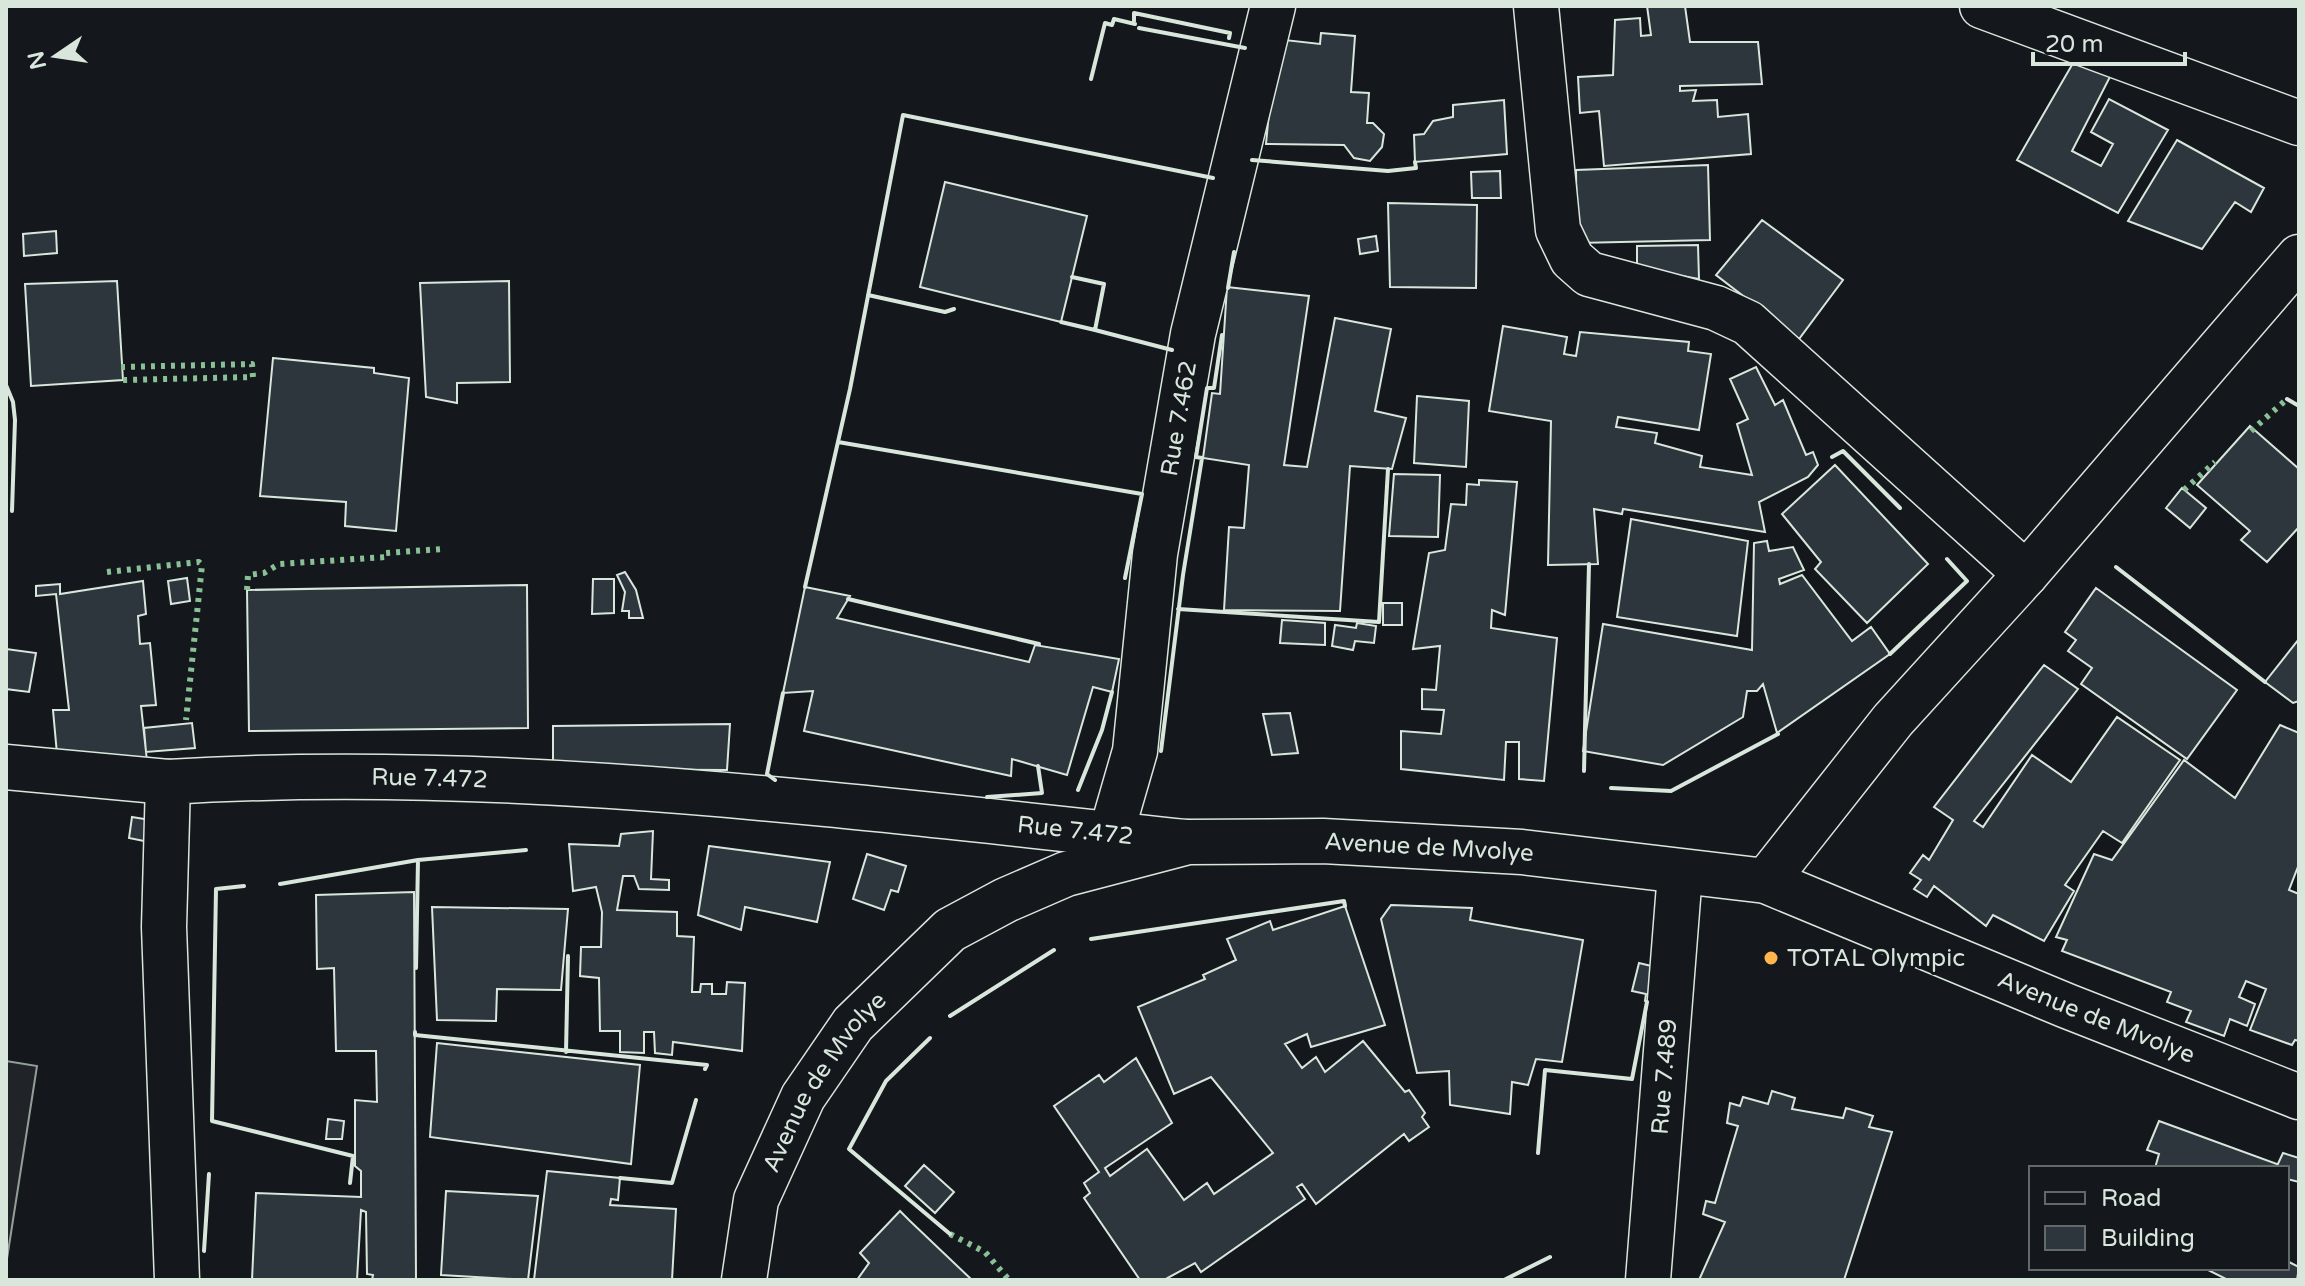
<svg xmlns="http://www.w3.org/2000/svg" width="2305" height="1286" font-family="'Varela Round',sans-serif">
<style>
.green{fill:#202428;stroke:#939e99;stroke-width:2}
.building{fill:#2c363c;stroke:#d8e6dc;stroke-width:2}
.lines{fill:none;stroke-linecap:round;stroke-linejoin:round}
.street-casing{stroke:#d8e6dc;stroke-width:47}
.secondary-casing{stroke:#d8e6dc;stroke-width:47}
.street{stroke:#14181c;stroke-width:44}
.secondary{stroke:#14181c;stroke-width:44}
.hedge{stroke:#8ac095;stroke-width:6;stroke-dasharray:4 6;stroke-linecap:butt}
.wall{stroke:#d8e6dc;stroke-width:4}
.poi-dot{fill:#ffb74d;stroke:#14181c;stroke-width:3}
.labels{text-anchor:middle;stroke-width:6;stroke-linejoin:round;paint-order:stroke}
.street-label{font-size:24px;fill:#d8e6dc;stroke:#14181c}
.poi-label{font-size:24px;fill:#d8e6dc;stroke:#14181c;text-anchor:start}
</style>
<rect width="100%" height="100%" fill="#14181c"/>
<path class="green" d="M6,1061L37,1066L6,1265Z"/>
<path class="building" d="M1647,6H1685L1690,42H1758L1762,84L1680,86V91L1696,90L1693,101L1717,100L1718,117L1748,114L1751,154L1604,166L1599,111L1580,113L1578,77L1613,75L1615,20L1640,18L1641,36L1651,35Z
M1321,33L1355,36L1351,92L1369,93L1367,123H1373L1384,134L1382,147L1370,161L1354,158L1344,145L1266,144L1276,39L1320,44Z
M2080,51L2114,69L2072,151L2101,166L2113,144L2091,132L2109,99L2168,130L2118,213L2017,160Z
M1504,100L1507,154L1415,162L1414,135L1424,134L1433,121L1453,117V105Z
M2177,140L2264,188L2251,212L2235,202L2202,249L2128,221Z
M1708,165L1710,240L1577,243L1576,170Z
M1500,171L1501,198H1472L1471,172Z
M945,182L1087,216L1061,322L920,287Z
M1388,203L1477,205L1476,288L1390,287Z
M1762,220L1843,280L1799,339L1716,275Z
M56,231L57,253L24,256L23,234Z
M1376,236L1378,251L1360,254L1358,239Z
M1698,245L1699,279L1637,268V246Z
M117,281L123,380L31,386L25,284Z
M509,281L510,382L457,383V403L426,397L420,283Z
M1227,287L1309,296L1284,465L1307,467L1335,318L1391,329L1375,411L1406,418L1392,469L1350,466L1340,611L1224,610L1229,527L1244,528L1249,465L1203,458L1212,393L1220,394Z
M1503,326L1567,337L1564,354L1576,356L1580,332L1689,342L1688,351L1711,354L1699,430L1618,417L1616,427L1657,433L1655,443L1702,456L1700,467L1752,475L1737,424L1748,419L1730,379L1756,367L1775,405L1783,400L1806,455L1813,452L1818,465L1808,477L1759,502L1765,532L1623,509L1622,514L1594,509L1598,564L1548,565L1551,421L1489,411Z
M273,358L374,368V373L409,378L396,531L345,526L346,502L260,496Z
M1417,396L1469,401L1466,467L1414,463Z
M2250,426L2299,469V527L2267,562L2241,540L2250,531L2197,485Z
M1835,465L1928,564L1867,623L1815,569L1821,562L1782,514Z
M1394,474L1440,475L1438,537L1389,536Z
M1479,480L1517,482L1505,615L1492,610L1491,628L1557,638L1544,781L1519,779V742H1506L1504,780L1401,769V731L1441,734L1444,710L1422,709V689L1436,690L1440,646L1413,649L1429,553L1445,550L1451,504L1466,505L1467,484L1479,485Z
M2182,488L2206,508L2190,528L2166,508Z
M1631,519L1748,541L1737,636L1617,617Z
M1767,541L1769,551L1793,547L1804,570L1779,579L1780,584L1802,575L1852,641L1871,627L1890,654L1777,733L1763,684L1757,691H1747L1743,717L1663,765L1583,751L1603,624L1752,650L1754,543Z
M625,572L636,590L643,618H629V611H622L625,592L617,575Z
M187,578L190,601L171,604L168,581Z
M593,579H614V613L592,614Z
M143,581L146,614L138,616L140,644L150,643L156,705L141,706L147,761L58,765L53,710H69L56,594L36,596V586L60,584V594Z
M527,585L528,728L249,731L247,590Z
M805,587L850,596L837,618L1029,662L1035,645L1119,659L1112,692L1093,687L1067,775L1012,759L1011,776L804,731L813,691L783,693Z
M2096,588L2237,690L2187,759L2081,684L2092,668L2068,651L2076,640L2065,632Z
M1383,603H1402V625H1383Z
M1282,620L1325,623V645L1280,643Z
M1357,623L1376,626L1374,643L1355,641L1353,650L1332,646L1335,625L1356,628Z
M2299,639V701L2293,703L2265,682Z
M6,649L36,653L29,692L6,689Z
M2044,665L2078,689L1974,821L1983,827L2032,755L2071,782L2117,717L2180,760L2122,843L2103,831L2065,885L2074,891L2044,941L1993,915L1986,926L1934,886L1927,897L1914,889L1921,880L1910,873L1923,855L1929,860L1953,820L1934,807Z
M1290,713L1298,753L1272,755L1263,714Z
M192,723L195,748L146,752L144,728Z
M730,724L727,770L553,769V726Z
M2280,725L2299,733V864L2289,890L2299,894V1041L2295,1040L2292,1045L2250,1030L2266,989L2246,981L2239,997L2255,1004L2247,1026L2230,1019L2224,1036L2186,1022L2191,1011L2167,1002L2171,992L2062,951L2067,940L2056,937L2094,854L2112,860L2184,760L2235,798Z
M132,817L157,821L154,843L129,838Z
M653,831L651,879L669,880V890L639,889L634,876H623L617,910L677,912V936L694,937L692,992H700L701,984H712V994H726L727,982L745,983L742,1051L673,1042L672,1055L655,1053L654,1032H644V1053L620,1052V1031H600L599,978L580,976L581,947H601L602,912L596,887L573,891L569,844L619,846L621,834Z
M709,846L830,862L817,922L745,907L741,930L698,915Z
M867,854L906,866L898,892L891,890L884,910L853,899Z
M414,892L416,1280H372L373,1275L367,1274L366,1212L361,1210L357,1280H252L256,1193L361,1197V1171L355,1166V1100L377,1102L376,1051H336L334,968L317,969L316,895Z
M1391,905L1472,908L1470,920L1583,940L1562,1062L1536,1059L1528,1085L1512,1082L1510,1114L1450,1105L1449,1071L1417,1073L1381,919Z
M1345,906L1385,1025L1311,1047L1307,1034L1285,1044L1302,1068L1316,1057L1325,1072L1363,1041L1405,1092L1409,1090L1425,1113L1422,1117L1429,1127L1409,1141L1404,1134L1316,1204L1302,1184L1297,1187L1305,1199L1201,1272L1195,1263L1164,1280H1140L1084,1198L1090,1193L1084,1183L1099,1172L1054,1106L1099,1075L1104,1082L1136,1058L1172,1123L1105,1168L1110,1176L1147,1149L1184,1200L1207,1183L1214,1194L1273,1153L1211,1077L1174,1094L1138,1007L1205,979L1203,975L1236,960L1227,939L1270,921L1273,930Z
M432,907L568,909L561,990L497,989L496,1021L437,1020Z
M1639,963L1676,972L1668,1004L1645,1001L1646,994L1632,991Z
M437,1043L640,1065L631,1164L430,1137Z
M1772,1091L1795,1098L1792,1109L1843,1118L1846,1108L1873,1116L1869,1127L1892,1132L1844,1280H1699L1725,1222L1703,1214L1706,1201L1715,1203L1738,1126L1727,1123L1730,1103L1740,1106L1743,1097L1768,1104Z
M328,1119L344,1121L342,1139H326Z
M2159,1121L2277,1164L2275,1168H2155L2159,1154L2147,1150Z
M2283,1153L2299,1158V1182L2287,1179V1168H2276Z
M924,1165L954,1192L935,1213L905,1186Z
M547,1171L620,1178L618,1200L611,1199L610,1205L676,1209L672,1280H534Z
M446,1191L538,1196L528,1280L441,1275Z
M900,1211L910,1221L972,1280H857L869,1263L860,1253Z
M2287,1261L2299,1267L2297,1280H2228L2204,1268H2287Z"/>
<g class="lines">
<defs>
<g id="street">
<path d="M1536,6L1558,230L1572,259L1589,274L1716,308L1748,323L2026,574"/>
<path d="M1982,6L2299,123"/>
<path d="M6,767L168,782"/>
<path id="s1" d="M1111,834L1135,751L1155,554L1193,334L1273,6"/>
<path id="s2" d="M177,1280L164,927L168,782C508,761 848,807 1186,842"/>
<path id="s3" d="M1648,1280L1680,873"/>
</g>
<g id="secondary">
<path d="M1766,881L1893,720L2026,574L2299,257"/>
<path id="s4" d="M744,1280L756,1200L803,1097L853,1024L950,930L1006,900L1066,874L1188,842L1323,841L1522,852L1766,881L2067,1006L2299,1097"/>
</g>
</defs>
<use href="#street" class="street-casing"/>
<use href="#secondary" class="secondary-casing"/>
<use href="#street" class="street"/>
<use href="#secondary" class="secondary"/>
<path class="hedge" d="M121,367L252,364L253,377L123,380
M2251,431L2287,399
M2184,490L2215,462
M107,572L199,562L202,565L186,720
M247,590L248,575L264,573L279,564L386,557V553L442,549
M950,1234L985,1252L1009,1280"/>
<path class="wall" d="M1134,21V13L1230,33L1229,38
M1139,28L1245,48
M1091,79L1105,23L1112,25L1114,19L1135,24
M1252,160L1388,171L1416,168L1415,162
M1228,288L1234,252
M868,295L945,312L954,309
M1061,322L1095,330L1104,284L1072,277
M1095,330L1172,350
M6,385L13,402L15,420L12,511
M2287,399L2299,406
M838,442L1142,494L1125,578
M1832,457L1843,451L1900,508
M2116,567L2265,682
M805,587L850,389L903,115L1213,178
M848,599L1039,644
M1178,609L1379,622L1388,469
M1890,654L1967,581L1947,559
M1161,751L1183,575L1202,458L1196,457L1207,388H1214L1222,335
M1584,771L1589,564
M775,780L767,774L783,693
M1611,788L1671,791L1778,734
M1078,790L1102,730L1112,692
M987,797L1042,793L1038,766
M280,884L418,860L526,850
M244,886L216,889L212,1121L353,1156L350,1183
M1091,939L1344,901L1345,906
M416,968L418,860
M950,1016L1054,950
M415,1032V1035L707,1065L705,1069
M930,1038L886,1081L849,1149L950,1234
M566,1052L568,956
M1538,1153L1545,1070L1632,1079L1647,1002
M620,1178L672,1183L696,1100
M204,1251L209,1174
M1504,1280L1550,1257"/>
</g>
<circle class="poi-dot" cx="1771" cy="958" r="8"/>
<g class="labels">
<g class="street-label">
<text dy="8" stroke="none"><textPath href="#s1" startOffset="422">Rue 7.462</textPath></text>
<text dy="8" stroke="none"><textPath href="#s2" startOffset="760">Rue 7.472</textPath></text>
<text dy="8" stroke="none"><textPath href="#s2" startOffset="1408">Rue 7.472</textPath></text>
<text dy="8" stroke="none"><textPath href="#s4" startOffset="914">Avenue de Mvolye</textPath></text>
<text dy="8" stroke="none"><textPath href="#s4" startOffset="1610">Avenue de Mvolye</textPath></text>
<text dy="8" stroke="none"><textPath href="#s3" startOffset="204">Rue 7.489</textPath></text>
<text dy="8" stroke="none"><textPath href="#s4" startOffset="218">Avenue de Mvolye</textPath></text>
</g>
<g class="poi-label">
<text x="1787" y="966">TOTAL Olympic</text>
</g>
</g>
<rect width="2305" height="1286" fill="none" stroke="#d8e6dc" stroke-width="16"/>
<rect x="2029" y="1166" width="260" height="104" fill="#14181c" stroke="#626a69" stroke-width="2"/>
<rect x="2045" y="1192" width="40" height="12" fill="#14181c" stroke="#626a69" stroke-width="2"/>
<text x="2101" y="1206" font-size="24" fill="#d8e6dc">Road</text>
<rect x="2045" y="1226" width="40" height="24" fill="#2c363c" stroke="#626a69" stroke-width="2"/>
<text x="2101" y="1246" font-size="24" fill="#d8e6dc">Building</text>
<g transform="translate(56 56) rotate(257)" stroke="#14181c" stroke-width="6" paint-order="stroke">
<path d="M0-6L14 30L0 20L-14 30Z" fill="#d8e6dc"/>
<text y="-12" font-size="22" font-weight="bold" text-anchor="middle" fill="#d8e6dc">N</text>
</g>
<path d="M2033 52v12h152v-12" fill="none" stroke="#d8e6dc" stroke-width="4"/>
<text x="2045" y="52" font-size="24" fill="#d8e6dc" stroke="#14181c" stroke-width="6" paint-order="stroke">20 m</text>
</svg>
